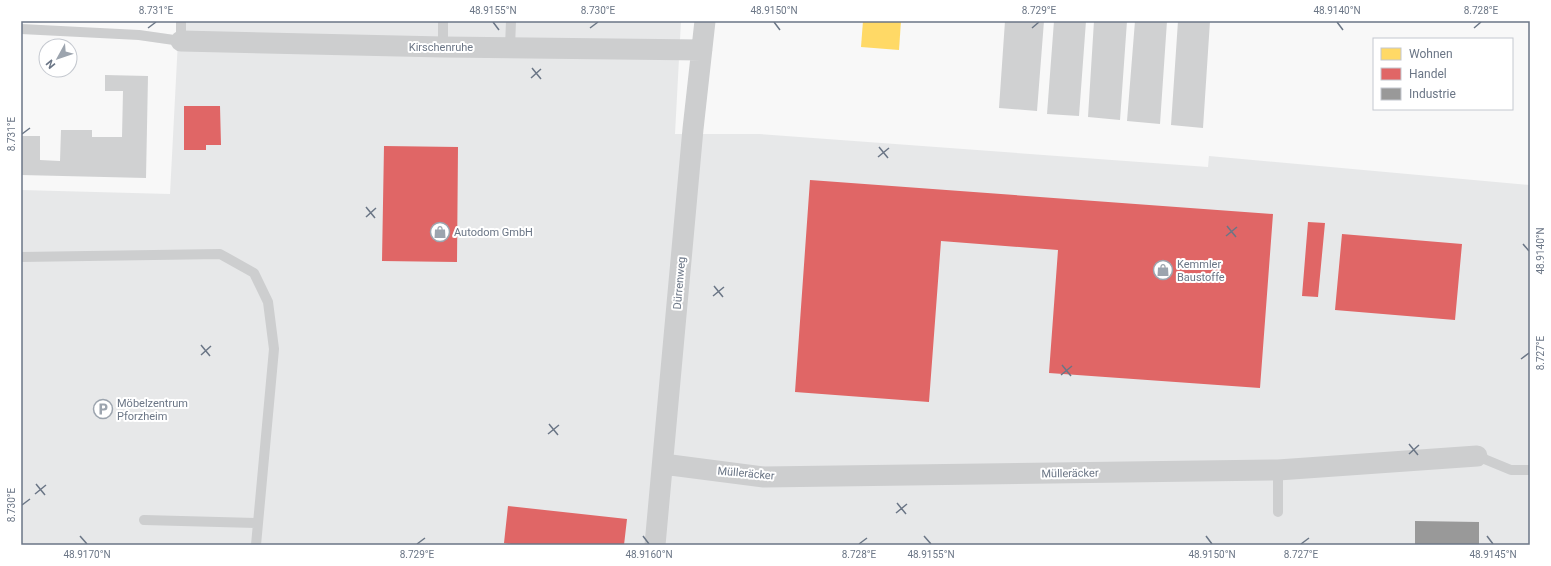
<svg xmlns="http://www.w3.org/2000/svg" width="1551" height="566" font-family="Roboto,sans-serif">
<style>
.built{fill:#e7e8e9}
.homes{fill:#ffd966}
.shops{fill:#e06666}
.industry{fill:#999}
.building{fill:#d0d1d2}
.lines{fill:none;stroke-linecap:round;stroke-linejoin:round}
.lane{stroke:#cdcecf;stroke-width:10}
.street{stroke:#cdcecf;stroke-width:21}
.ticks{fill:none;stroke:#6b7686;stroke-width:1.5}
.labels{text-anchor:middle;stroke-width:4;stroke-linejoin:round;paint-order:stroke}
.street-label{font-size:11px;fill:#6b7686;stroke:#fff}
.poi-label{font-size:11px;fill:#6b7686;stroke:#fff;text-anchor:start}
.neatline{fill:none;stroke:#6b7686;stroke-width:1.5}
.ticks-label{font-size:10px;text-anchor:middle;fill:#6b7686}
</style>
<rect width="100%" height="100%" fill="#f8f8f8"/>
<path class="built" d="M179,21H681L675,134H759L1208,167L1209,156L1530,185V545H21V190L170,194Z"/>
<path class="homes" d="M863,21H901L899,50L861,47Z"/>
<path class="shops" d="M184,106H220L221,145H206V150H184Z
M384,146L458,147L457,262L382,261Z
M810,180L1273,214L1260,388L1049,373L1058,250L941,241L929,402L795,392Z
M1308,222L1325,223L1318,297L1302,296Z
M1342,234L1462,244L1455,320L1335,310Z
M508,506L627,519L624,545H517L504,543Z"/>
<path class="industry" d="M1415,521L1479,522V545H1415Z"/>
<path class="building" d="M1005,21H1044L1037,111L999,108Z
M1054,21H1086L1079,116L1047,114Z
M1094,21H1127L1120,120L1088,117Z
M1135,21H1167L1160,124L1127,121Z
M1178,21H1210L1203,128L1171,125Z
M105,75L148,76L146,178L21,175V136H40V160L60,161L61,130H92V137H122L123,91H105Z"/>
<g class="lines">
<path class="lane" d="M21,29L139,35L181,41V21
M443,47V21
M510,47L511,21
M21,257L220,254L254,273L268,302L274,349L256,545
M1477,456L1511,470H1530
M1278,470V512
M144,520L257,523"/>
<path class="street" d="M181,41L443,47L702,50
M663,464L764,477L1278,470L1477,456
M655,545L693,129L705,21"/>
</g>
<path class="ticks" d="M493,22L499,30M774,22L780,30M1337,22L1343,30M148,28L156,22M590,28L598,22M1032,28L1039,22M1474,28L1481,22M532,68L541,79M531,78L541,69M22,134L30,128M879,147L888,158M878,157L889,148M366,207L375,218M366,217L376,208M1227,226L1236,237M1226,236L1237,227M1523,244L1529,251M714,286L723,297M713,296L724,287M201,345L210,356M201,355L211,346M1521,359L1529,353M1062,365L1071,376M1061,375L1072,366M549,424L558,435M548,434L559,425M1409,444L1418,455M1409,454L1419,445M36,484L45,495M35,494L46,485M897,503L906,514M22,505L30,499M896,513L907,504M80,536L87,544M643,536L649,544M924,536L931,544M1206,536L1212,544M1487,536L1493,544M417,544L425,538M859,544L867,538M1301,544L1309,538"/>
<defs>
<symbol id="shop-ring" viewBox="-11 -11 22 22"><circle r="9.5" fill="#fff" stroke="#9ca4ae" stroke-width="1.5"/><path d="M-5-2.5h2.3a2.7 3.5 0 0 1 5.4 0H5L5.5 6h-11ZM-1.5-2.5h3a1.5 2.3 0 0 0-3 0Z" fill="#9ca4ae"/></symbol>
<symbol id="parking-ring" viewBox="-11 -11 22 22"><circle r="9.5" fill="#fff" stroke="#9ca4ae" stroke-width="1.5"/><path d="M-3.5-5.5H1a3.5 3.5 0 0 1 0 7H-1V5.5H-3.5ZM-1-3.4V-.6H.8a1.4 1.4 0 0 0 0-2.8Z" fill="#9ca4ae"/></symbol>
</defs>
<g fill-rule="evenodd">
<use href="#shop-ring" x="429" y="221" width="22" height="22"/>
<use href="#shop-ring" x="1152" y="259" width="22" height="22"/>
<use href="#parking-ring" x="92" y="398" width="22" height="22"/>
</g>
<g class="labels">
<g class="street-label">
<text x="441" y="51">Kirschenruhe</text>
<text transform="translate(679 283) rotate(-85)" y="4">Dürrenweg</text>
<text transform="translate(746 473) rotate(5)" y="4">Mülleräcker</text>
<text transform="translate(1070 473) rotate(-1)" y="4">Mülleräcker</text>
</g>
<g class="poi-label">
<text x="454" y="236">Autodom GmbH</text>
<text x="1177" y="268">Kemmler<tspan x="1177" dy="13">Baustoffe</tspan></text>
<text x="117" y="407">Möbelzentrum<tspan x="117" dy="13">Pforzheim</tspan></text>
</g>
</g>
<rect width="1551" height="566" fill="none" stroke="#ffffff" stroke-width="44"/>
<rect x="1373" y="38" width="140" height="72" fill="#ffffff" stroke="#c4c8cf"/>
<rect x="1381" y="48" width="20" height="12" fill="#ffd966" stroke="#c4c8cf"/>
<text x="1409" y="58" font-size="12" fill="#6b7686">Wohnen</text>
<rect x="1381" y="68" width="20" height="12" fill="#e06666" stroke="#c4c8cf"/>
<text x="1409" y="78" font-size="12" fill="#6b7686">Handel</text>
<rect x="1381" y="88" width="20" height="12" fill="#999999" stroke="#c4c8cf"/>
<text x="1409" y="98" font-size="12" fill="#6b7686">Industrie</text>
<g transform="translate(58 58) rotate(230)"><circle r="19" fill="#ffffff" stroke="#c4c8cf"/>
<path d="M0-3L7 15L0 10L-7 15Z" fill="#9ca4ae"/>
<text y="-6" font-size="11" font-weight="bold" text-anchor="middle" fill="#6b7686">N</text>
</g>
<rect x="22" y="22" width="1507" height="522" class="neatline"/>
<g class="ticks-label">
<text x="156" y="14">8.731°E</text>
<text x="493" y="14">48.9155°N</text>
<text x="598" y="14">8.730°E</text>
<text x="774" y="14">48.9150°N</text>
<text x="1039" y="14">8.729°E</text>
<text x="1337" y="14">48.9140°N</text>
<text x="1481" y="14">8.728°E</text>
<text transform="translate(11 134) rotate(-90)" y="4">8.731°E</text>
<text transform="translate(1540 251) rotate(-90)" y="4">48.9140°N</text>
<text transform="translate(1540 353) rotate(-90)" y="4">8.727°E</text>
<text transform="translate(11 505) rotate(-90)" y="4">8.730°E</text>
<text x="87" y="558">48.9170°N</text>
<text x="417" y="558">8.729°E</text>
<text x="649" y="558">48.9160°N</text>
<text x="859" y="558">8.728°E</text>
<text x="931" y="558">48.9155°N</text>
<text x="1212" y="558">48.9150°N</text>
<text x="1301" y="558">8.727°E</text>
<text x="1493" y="558">48.9145°N</text>
</g>
</svg>
